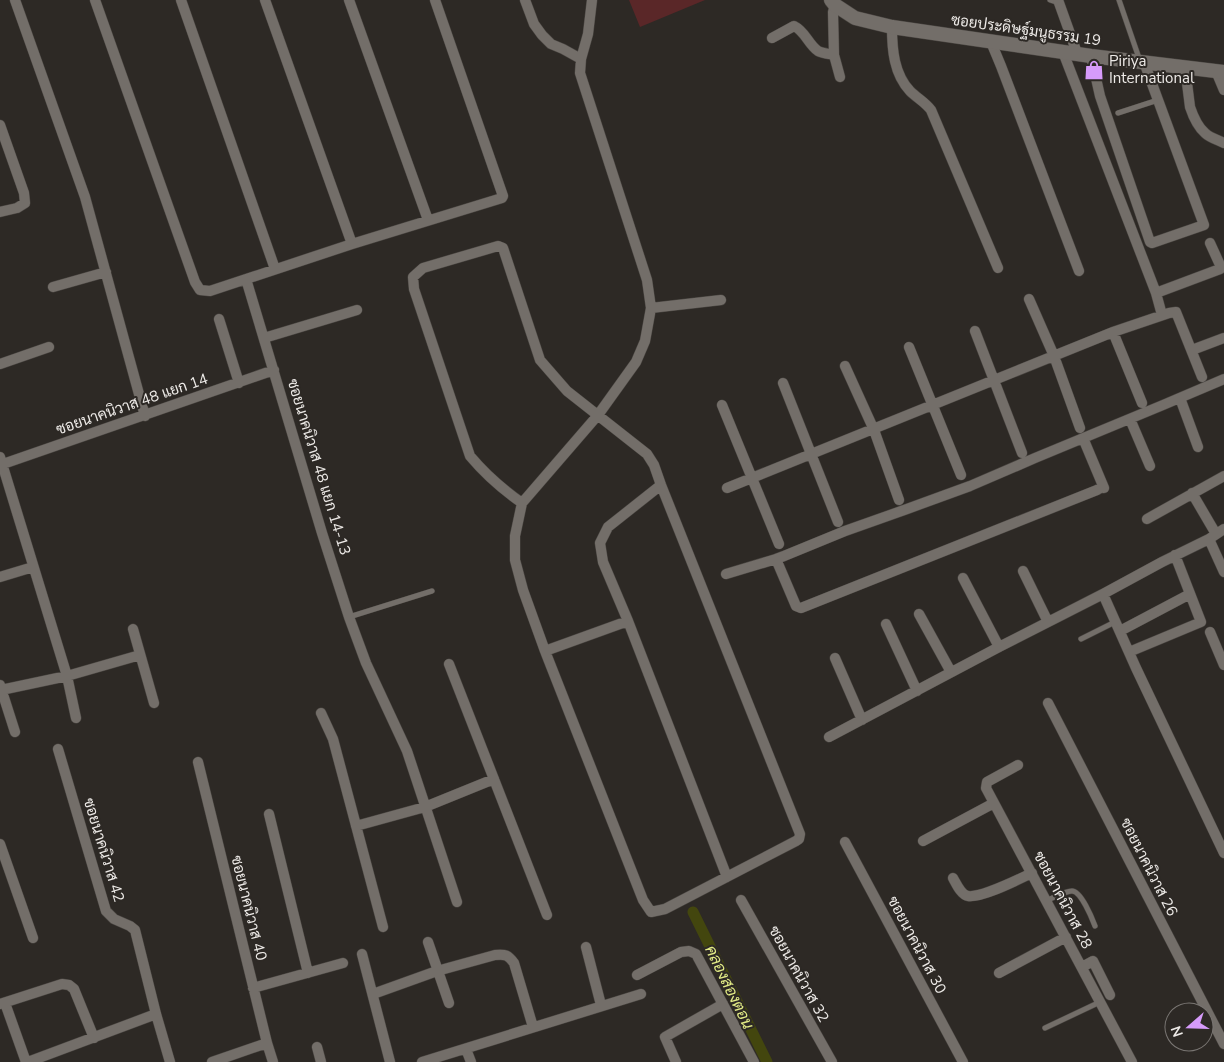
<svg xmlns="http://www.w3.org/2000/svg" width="1224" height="1062" font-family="'Nunito Sans',Sarabun,sans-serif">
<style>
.grass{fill:#5a2728}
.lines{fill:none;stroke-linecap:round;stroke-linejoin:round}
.canal{stroke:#43460e;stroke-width:11}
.lane-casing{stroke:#4a4642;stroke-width:6}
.street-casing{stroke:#4a4642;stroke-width:11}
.secondary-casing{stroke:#4a4642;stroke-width:15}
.lane{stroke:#736e69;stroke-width:5}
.street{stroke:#736e69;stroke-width:10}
.secondary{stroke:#736e69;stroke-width:14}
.labels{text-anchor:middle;stroke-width:4;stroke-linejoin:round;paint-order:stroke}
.street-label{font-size:15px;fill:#edeae7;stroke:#2d2925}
.poi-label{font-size:15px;fill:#edeae7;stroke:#2d2925;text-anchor:start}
.water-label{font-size:16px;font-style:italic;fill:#e2eb86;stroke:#2d2925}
</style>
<rect width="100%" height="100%" fill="#2d2925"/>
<path class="grass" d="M629,0H705L640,27Z"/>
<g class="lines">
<path class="canal" d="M693,912L767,1062"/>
<defs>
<path id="lane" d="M1050,0L1059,3
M1119,0L1140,61
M1118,113L1158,100
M349,617L432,591
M1081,639L1115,622
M1046,901C1053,898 1065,891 1072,891C1081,891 1092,918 1095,926
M1045,1028L1100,1002"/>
<path id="street" d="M15,0L85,197L145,416
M95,0L195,282L200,290L210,291L352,244L502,198L503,196L435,0
M181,0L275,269
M265,0L352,244
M349,0L428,220
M525,0L534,24L542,35L551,44L563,49L581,59
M1058,0L1077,53
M835,5L833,12L834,55L840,77
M892,27C892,50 894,74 910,91C917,98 925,102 931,110L998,268
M772,38L794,26C805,31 808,44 818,51C822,53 829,54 834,55
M991,42L1001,66L1079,271
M1063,52L1156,293L1162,315
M1091,56L1100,96L1150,242L1152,243L1204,225L1144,62
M1185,67L1190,107C1193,116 1198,127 1205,133C1210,138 1218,140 1224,143
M1216,71L1224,90
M0,125L24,193L25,203L17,208L0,212
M246,279L322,533L349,617L366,663L407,751L457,902
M53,287L106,272
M1156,293L1220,269V265L1210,243
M1029,299L1054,356L1080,428
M651,308L721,300
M219,319L239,383
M975,331L1022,453
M1113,332L1142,403
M264,338L357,310
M909,347L961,475
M1192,350L1224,338
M0,364L49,347
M845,366L874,430L899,500
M783,383L838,522
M1180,398L1198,447
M722,405L779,544
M1130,419L1150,466
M1083,438L1104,488L1102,487L1097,490L801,608L796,606L776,559L784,556L845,531L907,509L970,486L1035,458L1163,405L1224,379
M0,457L67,676L76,718
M0,465L274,370
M661,485L608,527L600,543L603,562L628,621L727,877
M727,488L1113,332L1169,313L1176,312L1202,377
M1192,493L1216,534
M522,503C502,489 486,475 470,456L414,289L413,277L423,268L498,246L503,248L540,360L567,391L647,454L654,465L661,485L800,834L799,839L796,841L665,909L651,912L643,900L545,651L523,590L515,560V536L522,503L598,415L636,362L645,341L651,308L647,280L580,73L581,59L588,34L592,0
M1147,519L1224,476
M1209,539L1224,572
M1023,571L1048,622
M726,574L776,559
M0,577L33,567
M963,578L999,647
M1103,594L1136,668L1224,853
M919,614L951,672
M886,624L917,691
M133,629L154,703
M1120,631L1190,594
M1210,632L1224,665
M545,651L628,621
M1129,652L1201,622L1175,555
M835,658L862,720
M449,664L547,915
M0,685L15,732
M1,690L67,676L140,655
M1048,703L1224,1044
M321,713L333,739L383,927
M829,737L999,647L1103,594L1162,562L1209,539L1224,529
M58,749L106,911L114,919L130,926L135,930L156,1014L170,1062
M198,762L267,1043L273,1062
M1018,765L987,782L986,788L1132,1062
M269,814L308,973
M356,826L425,807L494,779
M923,841L994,803
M845,842L963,1062
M0,844L33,938
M953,878C956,883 961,895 968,896C982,898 1017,880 1032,873
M741,900L832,1062
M428,942L449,1003
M586,947L601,1005
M362,954L390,1062
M1082,967L1093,961L1110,995
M999,973L1066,937
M637,975L681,952L689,951L696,954L754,1062
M253,988L343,963
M373,994L437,971L495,955C506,954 508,955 514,963L533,1027
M5,1003L26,1062
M0,1004L62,984L69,985L74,989L94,1038
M317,1047L321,1062
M466,1049L471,1062
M28,1062L156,1014
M212,1062L267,1043
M422,1062L641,994
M676,1062L665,1037L723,1004"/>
<path id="secondary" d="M831,0L835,5L855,18L892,27L1091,56L1224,72"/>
</defs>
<use href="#lane" class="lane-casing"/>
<use href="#street" class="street-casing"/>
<use href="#secondary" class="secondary-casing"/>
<use href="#lane" class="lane"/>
<use href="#street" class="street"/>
<use href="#secondary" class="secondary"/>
</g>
<defs>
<symbol id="shop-bare" viewBox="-9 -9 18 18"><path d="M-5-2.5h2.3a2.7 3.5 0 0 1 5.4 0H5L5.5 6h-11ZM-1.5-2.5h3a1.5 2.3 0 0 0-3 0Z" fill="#d69bfa" stroke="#2d2925" stroke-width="2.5" paint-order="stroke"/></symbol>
</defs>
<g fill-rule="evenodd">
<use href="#shop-bare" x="1080" y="56" width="28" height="28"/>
</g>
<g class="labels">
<g class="street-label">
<text transform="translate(1026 30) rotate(8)" y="5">ซอยประดิษฐ์มนูธรรม 19</text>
<text transform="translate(132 404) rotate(-19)" y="5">ซอยนาคนิวาส 48 แยก 14</text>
<text transform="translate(319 467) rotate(73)" y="5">ซอยนาคนิวาส 48 แยก 14-13</text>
<text transform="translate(104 850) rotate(73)" y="5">ซอยนาคนิวาส 42</text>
<text transform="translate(1149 867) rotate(63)" y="5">ซอยนาคนิวาส 26</text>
<text transform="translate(1063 900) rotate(62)" y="5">ซอยนาคนิวาส 28</text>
<text transform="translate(249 908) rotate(76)" y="5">ซอยนาคนิวาส 40</text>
<text transform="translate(917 945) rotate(62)" y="5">ซอยนาคนิวาส 30</text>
<text transform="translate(799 974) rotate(61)" y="5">ซอยนาคนิวาส 32</text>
</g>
<g class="poi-label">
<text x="1109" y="66">Piriya<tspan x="1109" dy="17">International</tspan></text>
</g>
<g class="water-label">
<text transform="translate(730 987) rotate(64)" y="6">คลองสองตอน</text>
</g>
</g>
<g transform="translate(1189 1027) rotate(250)"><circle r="24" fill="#2d2925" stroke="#7a7673"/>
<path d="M0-4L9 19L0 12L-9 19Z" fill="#d69bfa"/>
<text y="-8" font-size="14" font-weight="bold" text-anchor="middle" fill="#edeae7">N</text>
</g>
</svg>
